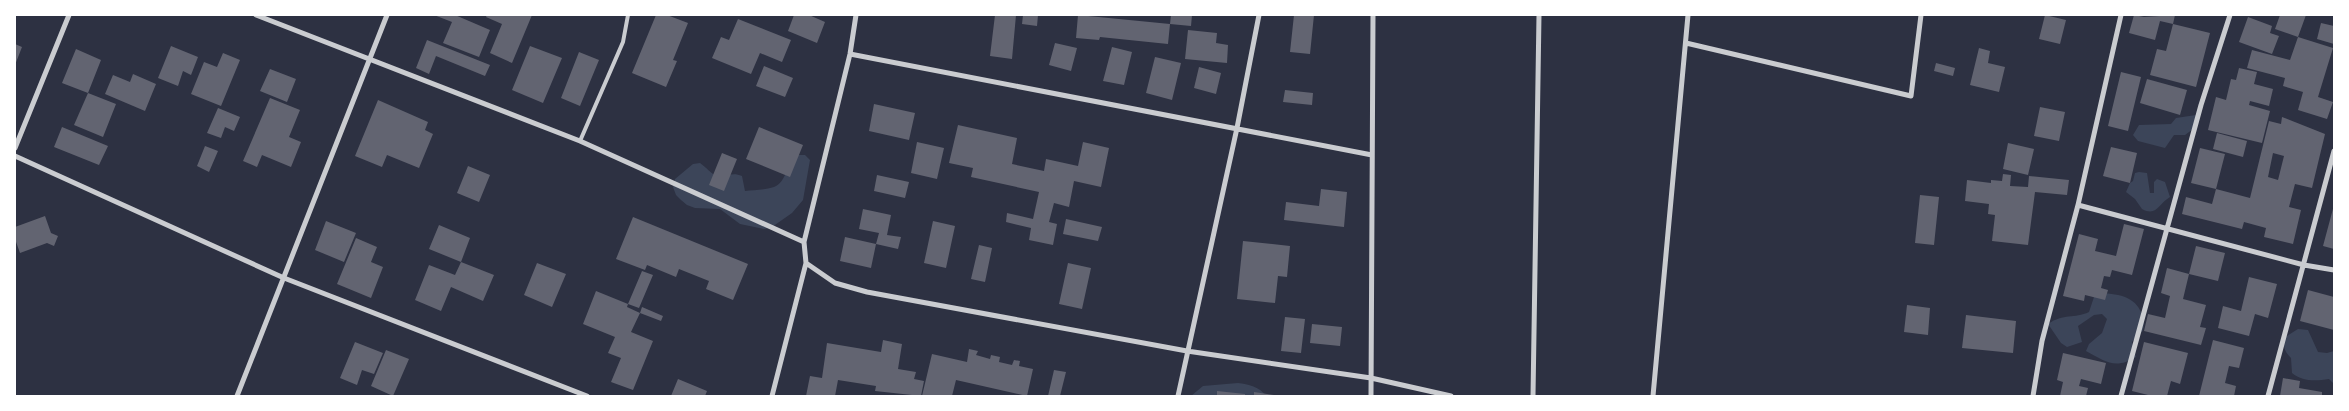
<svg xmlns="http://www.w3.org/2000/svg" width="2349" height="411" font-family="Ubuntu,sans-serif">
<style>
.green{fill:#3c4559}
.building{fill:#626471;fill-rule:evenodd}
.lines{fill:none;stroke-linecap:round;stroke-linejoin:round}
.service{stroke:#caccd0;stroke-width:4}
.minor{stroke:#caccd0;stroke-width:5}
</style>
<rect width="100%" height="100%" fill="#2d3142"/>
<path class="green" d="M2196,115L2197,126L2185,135H2174L2165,148L2138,141L2133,135L2139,125L2171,124L2176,118Z
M797,155H805L810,160L803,200L792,213L772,227L764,229L740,224L720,209L695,208L687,205L681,200L676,195L673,187L675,179L693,164L700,163C706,167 711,174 717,176C727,178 731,171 742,176L745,191C754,190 765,190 774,187C786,183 787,163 797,155Z
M2139,172L2147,173L2150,193H2154V182L2157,179L2165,182L2170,197C2158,204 2157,217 2142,209L2135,199L2126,192L2130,183L2133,181L2135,173Z
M2101,293C2120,294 2138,297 2143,318C2144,321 2144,326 2143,330C2141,334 2135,338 2132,342L2136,357C2115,370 2105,361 2086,351L2089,344L2102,333L2107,319L2102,314L2094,315L2078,326L2082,342L2067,347L2061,343L2048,324C2064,313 2074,319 2089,312L2094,297Z
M2298,329L2308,330L2318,352L2327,353L2334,351V384L2329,379C2316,381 2303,382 2292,373L2291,358C2284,351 2283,347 2285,337Z
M1238,383C1248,384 1260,387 1266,396H1191L1203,386Z"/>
<path class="building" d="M434,15H455L490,30L479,57L443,43L452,22Z
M487,15H532L512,63L490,53L502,24L486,17Z
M656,15H667L688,23L673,60L677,61L666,87L632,73Z
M794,15H809L825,22L817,43L788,31Z
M995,15H1016L1012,59L990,56Z
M1023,15H1038L1037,26L1022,24Z
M1078,15L1170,24L1168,44L1100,37L1099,40L1076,38Z
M1171,15H1192L1191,26L1170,24Z
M1294,15H1314L1310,54L1290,52Z
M2045,15L2066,20L2060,44L2039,39Z
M2134,15L2144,17L2175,15L2173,24L2160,21L2155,40L2129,33Z
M2280,15H2306L2298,37L2275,29Z
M2248,17L2272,26L2270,33L2279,36L2272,54L2239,42Z
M738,19L791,40L782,62L760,53L751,74L712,58L721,37L729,40Z
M2321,23L2334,26V44L2317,39Z
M2173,24L2210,33L2196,87L2150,75L2157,49L2166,51Z
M1188,30L1217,33L1216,43L1228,45L1227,63L1185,59Z
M2298,37L2333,48L2318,97L2333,102L2327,119L2298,110L2303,92L2283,86L2285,78L2247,68L2252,50L2290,60Z
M427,40L490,65L485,76L436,56L429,74L416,68Z
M1055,43L1077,48L1071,71L1049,65Z
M15,44L22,47L15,65Z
M171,46L198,57L191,75L183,71L178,86L158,78Z
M530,46L562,58L543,103L512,90Z
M1112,47L1132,52L1124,85L1103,81Z
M1979,48L1990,51L1988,63L2005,67L1999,92L1970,85Z
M76,49L101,60L88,93L62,83Z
M579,52L599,60L580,106L561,98Z
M223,53L240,60L221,106L191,94L204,62L217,67Z
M1155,57L1181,63L1172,100L1146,93Z
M1936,63L1955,68L1953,76L1934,71Z
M764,66L793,78L785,97L756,86Z
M1199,67L1221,73L1216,94L1194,88Z
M2239,68L2257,72L2254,84L2273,89L2269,106L2250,101L2249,105L2270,111L2262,143L2208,130L2216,97L2226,100L2231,79L2236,80Z
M270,69L296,79L287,102L260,91Z
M2121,72L2141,77L2128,131L2108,126Z
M133,74L156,84L145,111L105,94L113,75L130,82Z
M2147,79L2187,90L2180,115L2140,103Z
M1285,90L1313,93L1312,105L1283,102Z
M88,93L116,104L103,137L74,125Z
M270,98L300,110L289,137L301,142L291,167L262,155L257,167L243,161Z
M378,100L428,122L425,130L433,134L419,168L387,155L382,167L355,156Z
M874,104L915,113L909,140L869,131Z
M2040,107L2065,112L2059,141L2034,136Z
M218,108L240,117L234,131L225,127L221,138L207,133Z
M2282,117L2325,134L2312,188L2295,184L2289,207L2301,210L2293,244L2264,237L2266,228L2244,222L2242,229L2182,214L2186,197L2212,204L2216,189L2250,198L2269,121L2281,124ZM2273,153L2284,156L2278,180L2268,177Z
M958,125L1017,138L1012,164L1044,171L1046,159L1078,166L1083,142L1109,148L1101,187L1074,181L1069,207L1054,203L1049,222L1057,224L1053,245L1029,240L1031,228L1006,222L1007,213L1033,219L1039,192L971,177L973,168L949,163Z
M62,127L108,146L99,165L54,147Z
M759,127L803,145L790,177L746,159Z
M2217,133L2247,141L2243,157L2213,149Z
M917,142L944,148L937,179L911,173Z
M2008,143L2034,149L2028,175L2003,169Z
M205,146L218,151L209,172L197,166Z
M2111,147L2137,153L2130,183L2103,176Z
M2200,148L2225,154L2216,189L2191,183Z
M722,153L737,159L724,191L709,185Z
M468,166L490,175L479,202L457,193Z
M2003,174L2011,175L2010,186L2028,187L2029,176L2069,180L2067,195L2035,192L2028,245L1992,241L1995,215L1988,214L1989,204L1965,201L1967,180L1991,183V180L2002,181Z
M877,175L909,182L905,198L874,191Z
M1321,189L1347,192L1344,227L1284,220L1286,202L1319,206Z
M1920,195L1939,197L1934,245L1915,243Z
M2334,205V249L2323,246Z
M863,209L891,215L887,235L901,237L898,249L876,244L879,233L859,229Z
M45,216L51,233L58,236L54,246L47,243L20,253L15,239V227Z
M633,217L748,264L733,300L706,289L709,281L679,269L676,277L647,265L645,270L616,259Z
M1066,219L1102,227L1098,241L1063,234Z
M326,221L356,233L344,262L315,250Z
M933,221L955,226L946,268L924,263Z
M2124,224L2144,229L2132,275L2112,270L2110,277L2104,276L2101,288L2108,290L2105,300L2085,295L2084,301L2063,296L2079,234L2098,239L2095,251L2116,256Z
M439,225L470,238L461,262L429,249Z
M845,237L876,244L871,268L840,261Z
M356,238L377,247L371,262L383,267L371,298L337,284Z
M1243,241L1290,246L1287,277L1278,276L1275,303L1237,299Z
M979,245L992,248L985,282L971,279Z
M2196,246L2225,253L2218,281L2189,274Z
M461,262L494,275L483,301L451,287L441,311L415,300L429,265L455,275Z
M537,263L566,274L552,307L524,295Z
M1068,263L1091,268L1082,309L1059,304Z
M2167,268L2189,274L2183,299L2206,305L2200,327L2206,328L2201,345L2144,331L2148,314L2165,318L2170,296L2161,293Z
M642,271L653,275L639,308L628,304Z
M2249,277L2277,284L2268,318L2255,314L2249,336L2218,328L2223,306L2241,311Z
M2308,290L2334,297V330L2300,321Z
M596,291L628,304L627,307L640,313L631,332L653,341L633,390L611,382L621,358L608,353L615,337L583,324Z
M1907,305L1930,308L1928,335L1904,332Z
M642,307L663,316L661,321L640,313Z
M1966,315L2016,321L2013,353L1962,348Z
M1285,317L1305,319L1301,353L1281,351Z
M1312,324L1342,327L1340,346L1310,343Z
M883,340L902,344L898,369L916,372L914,379L924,381L921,396L875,391L876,386L838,380L835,396H806L810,376L822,378L827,343L881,352Z
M2213,340L2244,348L2239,368L2229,366L2225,383L2236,386L2234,396H2199Z
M355,342L383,353L374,374L362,370L357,385L340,378Z
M2144,342L2188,353L2180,384L2171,381L2167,396H2152L2132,391Z
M969,349L978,351L976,355L990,359L991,355L1000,357L999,362L1012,365L1014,360L1020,361L1019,366L1033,369L1027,396L956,380L952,396H922L932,354L967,362Z
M386,350L409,359L393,396L371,386Z
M2063,353L2106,363L2101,384L2081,379L2079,386L2088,388L2086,396H2060L2063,382L2057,380Z
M1054,370L1066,372L1060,396H1048Z
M2283,378L2300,381L2299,388L2322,392V396H2280Z
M678,379L707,391L705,396H671Z
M1217,391L1245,394V396H1217Z
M1254,392L1274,395V396H1254Z"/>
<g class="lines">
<path class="service" d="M580,141L623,42L628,15"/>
<path class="minor" d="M256,15L580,141L804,242
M1686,43L1911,96L1921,15
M850,54L1372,155
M15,148L69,15
M15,156L284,278L587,396
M2078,205L2304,265L2334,270
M806,263L835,283L867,292L1187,351L1371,378L1451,396
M237,396L387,15
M772,396L806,263L804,242L850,54L856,15
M1178,396L1237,128L1259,15
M1371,396L1373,15
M1533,396L1539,15
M1653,396L1688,15
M2033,396L2042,341L2078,205L2121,15
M2121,396L2201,105L2230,15
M2268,396L2334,151"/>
</g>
<rect width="2349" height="411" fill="none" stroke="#ffffff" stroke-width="32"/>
</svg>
